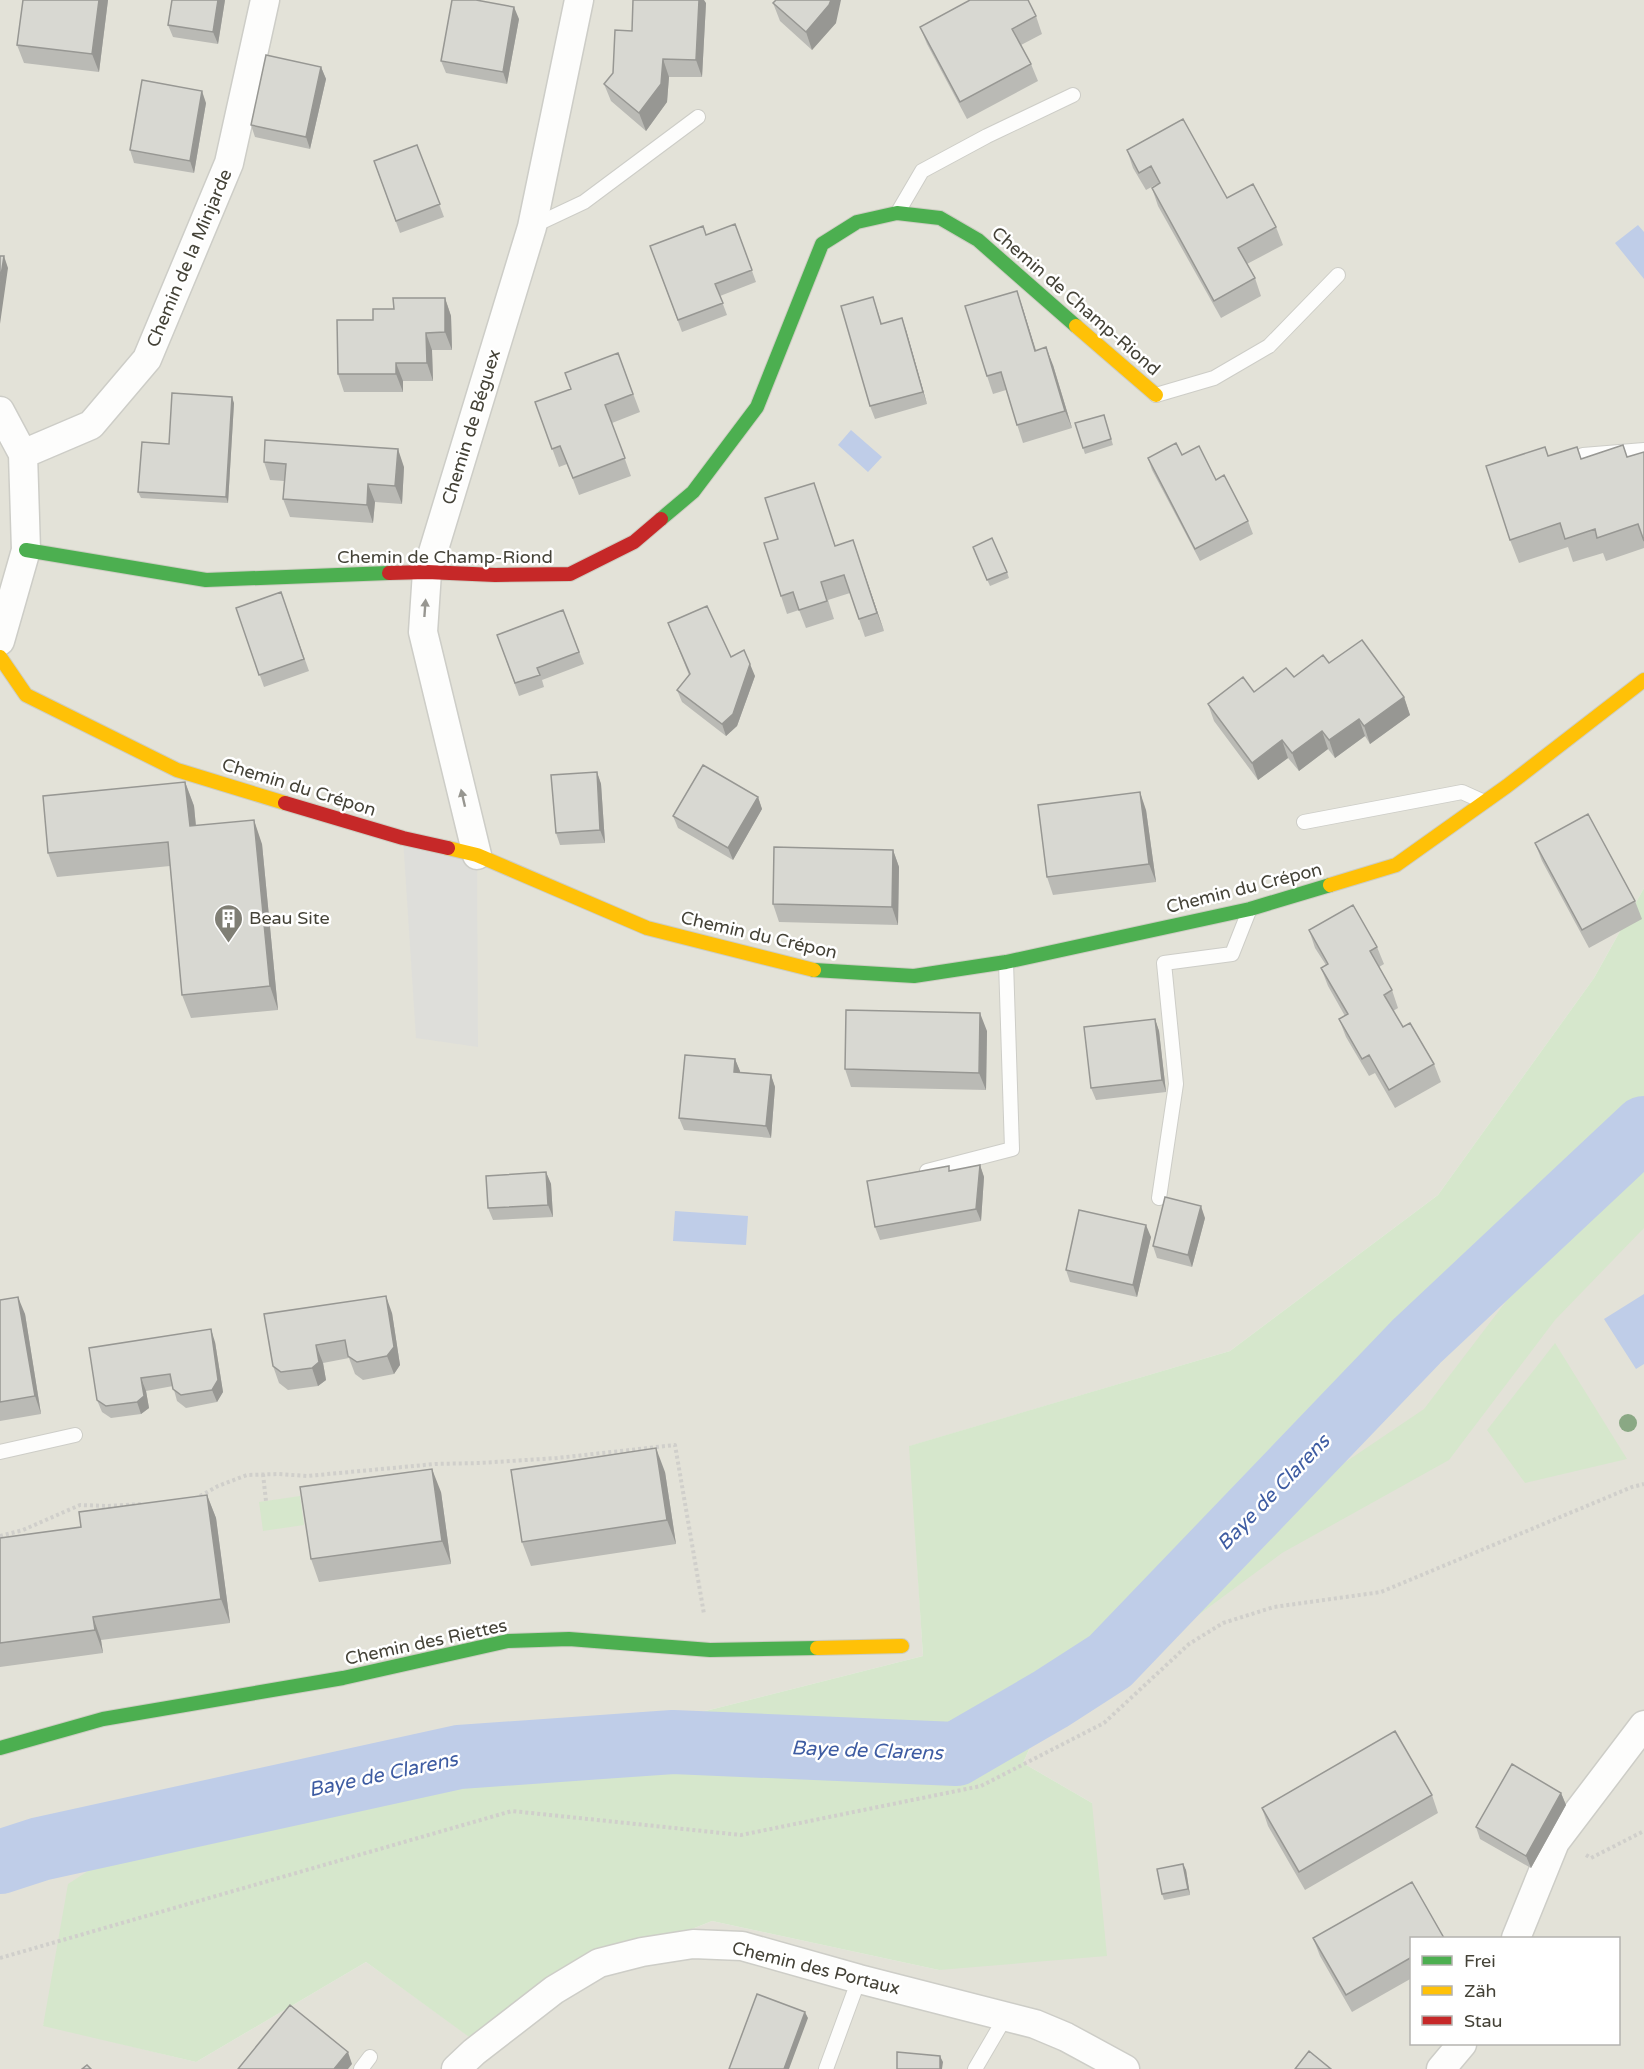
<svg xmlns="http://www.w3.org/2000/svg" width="1644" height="2069" font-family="'Varela Round',sans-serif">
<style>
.residential{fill:#e3e2d8;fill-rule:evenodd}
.green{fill:#d6e7cc}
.parking{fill:#dededa}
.water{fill:#bfcde8}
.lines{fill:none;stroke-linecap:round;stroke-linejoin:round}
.river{stroke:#bfcde8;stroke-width:64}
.lane-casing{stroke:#cdcdc7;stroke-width:16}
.street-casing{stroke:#cdcdc7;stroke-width:31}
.fast-casing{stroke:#cdcdc2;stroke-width:16}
.slow-casing{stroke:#cdcdc2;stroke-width:16}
.jam-casing{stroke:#cdcdc2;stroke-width:16}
.path{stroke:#d0cfcb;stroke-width:4;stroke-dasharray:3 3;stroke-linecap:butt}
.lane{stroke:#fdfdfc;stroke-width:14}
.street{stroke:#fdfdfc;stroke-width:28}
.fast{stroke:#4caf50;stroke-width:14}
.slow{stroke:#ffc107;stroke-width:14}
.jam{stroke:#c62828;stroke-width:14}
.tree{fill:#8aa884}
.wall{fill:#babab5}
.shaded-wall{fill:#979793}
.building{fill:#d8d8d2;stroke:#979793;stroke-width:1.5}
.oneway{fill:#979690}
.labels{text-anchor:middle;stroke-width:5;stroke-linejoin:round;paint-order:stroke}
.street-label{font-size:18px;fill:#444237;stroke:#fff}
.poi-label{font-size:18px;fill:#444237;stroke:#fff;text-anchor:start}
.water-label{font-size:20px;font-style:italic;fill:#3e5ca2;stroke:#fff}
</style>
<rect width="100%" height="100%" fill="#efefe9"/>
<path class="residential" d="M0,0H1644V888L1594,978L1438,1195L1230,1351L910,1446L923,1656L424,1782L193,1803L43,2025L196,2062L366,1962L477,2042L556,1983L712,1921L939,1970L1092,1803L1023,1763L1066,1666L1273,1458L1470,1307L1593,1236L1644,1214V2069H0ZM1412,1938H1618V2044H1412Z"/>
<path class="green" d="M1644,888V1228L1555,1320L1449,1460L1282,1553L1162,1642L1273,1511L1424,1409L1527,1274L1470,1307L1273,1458L1066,1666L1023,1763L1092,1803L1107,1956L939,1970L712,1921L556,1983L476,2042L366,1962L196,2062L43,2026L68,1884L193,1803L424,1782L923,1656L909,1446L1230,1351L1438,1195L1594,978Z
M1555,1343L1627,1459L1525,1483L1487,1430Z
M300,1496L304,1525L263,1531L259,1502Z"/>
<path class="parking" d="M403,838L477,855L478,1047L416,1038Z"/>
<path class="water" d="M1638,225L1644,232V279L1615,243Z
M851,430L882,457L868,472L838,445Z
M675,1211L748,1216L746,1245L673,1241Z
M1644,1294V1364L1636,1369L1604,1319Z"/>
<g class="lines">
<path class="river" d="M0,1862L40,1849L459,1757L673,1742L956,1754L1051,1699L1110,1661L1417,1341L1644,1128"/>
<defs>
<path id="lane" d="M898,212L922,171L987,136L1073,95
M533,226L584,202L698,117
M1156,395L1214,378L1269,346L1338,275
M1583,455L1644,450
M1304,822L1462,792L1482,801
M927,1171L1012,1149L1006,962
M1159,1198L1176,1084L1164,963L1232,954L1249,911
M0,1452L75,1435
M361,2069L370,2057
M826,2069L859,1979
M975,2069L1006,2016"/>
<path id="street" d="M0,411L23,454L26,550L0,641
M23,454L91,425L147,359L229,163L265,0
M477,855L423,632L427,572L532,227L579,0
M1516,1938L1555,1842L1644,1725
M456,2069L474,2052L554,1990L599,1963L642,1952L693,1944L742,1946L859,1979L1035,2024L1066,2037L1125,2069
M1441,2069L1462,2044"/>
<path id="fast" d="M661,519L693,492L757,407L822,244L857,222L897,213L940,218L978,240L1076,326
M26,550L206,580L389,573
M814,970L914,976L1006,962L1250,909L1330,885
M0,1748L103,1719L343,1678L508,1641L569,1639L710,1650L817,1648"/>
<path id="slow" d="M1076,326L1156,395
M0,657L26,695L177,770L285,803
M448,848L477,855L647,928L814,970
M1330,885L1396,865L1507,786L1644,680
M817,1648L902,1646"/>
<path id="jam" d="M389,573L427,572L495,575L570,574L634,542L661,519
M285,803L403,838L448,848"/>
</defs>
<use href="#lane" class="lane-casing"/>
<use href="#street" class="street-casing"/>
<use href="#fast" class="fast-casing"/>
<use href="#slow" class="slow-casing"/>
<use href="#jam" class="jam-casing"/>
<path class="path" d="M263,1474L266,1501
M200,1496L218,1486L247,1475L278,1474L307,1476L435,1464L480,1463L557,1458L675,1445L704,1614
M0,1536L23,1530L80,1505L107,1506L143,1504
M1586,1855L1591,1858L1644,1831
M0,1958L512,1811L741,1835L981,1786L1104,1723L1189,1644L1223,1623L1274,1607L1381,1592L1632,1487L1644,1484"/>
<use href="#lane" class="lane"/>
<use href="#street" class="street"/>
<use href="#fast" class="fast"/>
<use href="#slow" class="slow"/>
<use href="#jam" class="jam"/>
</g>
<circle class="tree" cx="1628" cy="1423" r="9"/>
<path class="wall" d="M23,0H108L99,72L24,63L17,45Z
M225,0L218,44L173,37L168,25Z
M706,3L702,77H669L667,102L646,131L611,101L604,84L613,73L632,31Z
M773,3L836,23L812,50L780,21Z
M1036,16L1042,34L1021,45L1031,64L1038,81L967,119L927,44L920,27Z
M519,19L507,84L446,73L441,61Z
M321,67L326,79L310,149L255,137L251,125Z
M206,103L194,173L134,163L130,150Z
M417,145L444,217L400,233L374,161Z
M1127,150L1227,198L1276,227L1283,245L1247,264L1255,278L1261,296L1221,318L1158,206L1152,188L1158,185L1157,184L1146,190L1133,168Z
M735,224L756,282L720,296L727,315L682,332L650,246L706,235Z
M1017,291L1023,309L1036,350L1053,365L1072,428L1023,443L1006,390L993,394L987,376Z
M445,298L451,316L452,350H432L433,381H403V392H344L338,374L373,320L394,309Z
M877,309L882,324L906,330L927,404L875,419L870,406Z
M618,353L640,412L612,423L631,476L579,495L567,464L559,467L535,402L571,389Z
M234,403L228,503L141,498L138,492L169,444Z
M1104,415L1113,445L1085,454L1083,448Z
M1644,452V548L1606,561L1603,553L1573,562L1568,547L1519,563L1510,540L1548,456L1581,459L1627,457Z
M1182,455L1216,480L1248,521L1253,534L1200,561L1152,470L1148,458Z
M264,462L404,467L402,504L375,502L373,523L290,517L283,499L284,481L270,480Z
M814,483L835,546L853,540L884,631L865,637L850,593L828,600L834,619L806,628L799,610L787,614L781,596L778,539Z
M975,553L1007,572L1009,578L990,586Z
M281,592L309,671L264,687L236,608Z
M563,610L584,664L542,680L544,687L519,696L497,635Z
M668,623L731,657L755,676L737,726L726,736L682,702L677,690L689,675Z
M1329,663L1404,697L1410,715L1370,744L1365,736L1335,758L1328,749L1299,771L1288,758L1258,780L1214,721L1208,704L1254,692Z
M597,772L601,784L605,843L560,845L556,833Z
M185,782L194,806L196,826L262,844L278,1010L191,1018L182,995L170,866L57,877L48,853Z
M758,797L762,809L733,860L678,828L673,816Z
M1146,810L1156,882L1053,895L1047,877Z
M1535,843L1635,901L1642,919L1589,948L1542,861Z
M893,850L899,867L898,925L779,922L773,904Z
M1309,930L1377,947L1384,964L1379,967L1392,990L1398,1008L1393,1011L1403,1027L1434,1064L1441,1082L1395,1108L1375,1073L1369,1076L1346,1037L1339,1019L1345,1016L1328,986L1321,968L1326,965L1315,948Z
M1155,1019L1159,1031L1166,1092L1096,1100L1091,1088Z
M987,1031L986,1090L851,1087L845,1069Z
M735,1059L740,1072L771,1075L775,1087L771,1138L684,1130L679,1118Z
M980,1165L984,1177L981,1221L880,1240L875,1227L950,1171Z
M546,1172L551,1184L553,1217L493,1220L488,1208Z
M1205,1218L1192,1267L1157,1258L1153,1246Z
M1151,1237L1137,1297L1070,1282L1066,1270Z
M0,1300L25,1314L41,1414L0,1421Z
M392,1313L400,1365L394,1374L363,1380L355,1374L349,1358L323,1363L326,1380L318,1386L288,1390L279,1383L273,1366L264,1314Z
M215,1342L223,1392L217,1402L186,1408L177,1401L173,1386L146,1391L149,1408L141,1414L111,1418L102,1412L97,1400Z
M665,1472L676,1544L531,1566L522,1542Z
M441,1492L451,1564L319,1582L311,1559Z
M207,1495L216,1518L230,1623L101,1640L103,1653L0,1667V1538L81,1527Z
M1561,1793L1566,1805L1531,1868L1480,1839L1476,1827Z
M1432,1795L1438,1813L1305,1890L1268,1826L1262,1808Z
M1183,1864L1186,1870L1190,1895L1164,1900L1162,1894Z
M1313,1938H1412V1978L1352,2012L1320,1956Z"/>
<path class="shaded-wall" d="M99,0H108L99,72L92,54Z
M218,0H225L218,44L213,32Z
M699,0H704L706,3L702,77L696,60Z
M831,0H841L836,23L812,50L806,32Z
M514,7L519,19L507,84L503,72Z
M663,59L669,77L667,102L646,131L639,113Z
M321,67L326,79L310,149L306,137Z
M202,91L206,103L194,173L190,161Z
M4,256L8,268L0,324V282Z
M1017,291L1023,309L1041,368L1035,351Z
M445,298L451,316L452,350L445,332Z
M902,318L906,330L927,404L923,392Z
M426,333L432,350L433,381L427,363Z
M1046,347L1053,365L1072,428L1065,411Z
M396,363L403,381V392L396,374Z
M232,397L234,403L228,503L226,497Z
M398,449L404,467L402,504L395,486Z
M368,484L375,502L373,523L367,505Z
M853,540L859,558L884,631L877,613Z
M750,664L755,676L737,726L726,736L722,724Z
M1404,697L1410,715L1370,744L1364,726Z
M1359,719L1365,736L1335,758L1329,740Z
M1322,731L1328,749L1299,771L1292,753Z
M1282,740L1288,758L1258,780L1252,763Z
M597,772L601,784L605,843L600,830Z
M185,782L194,806L198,849L190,826Z
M1140,792L1146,810L1156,882L1149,864Z
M758,797L762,809L733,860L728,848Z
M254,820L262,844L278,1010L270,986Z
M893,850L899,867L898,925L892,907Z
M980,1013L987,1031L986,1090L979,1073Z
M1155,1019L1159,1031L1166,1092L1162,1080Z
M735,1059L740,1071L739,1084L734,1072Z
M771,1075L775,1087L771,1138L766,1126Z
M980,1165L984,1177L981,1221L976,1209Z
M546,1172L551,1184L553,1217L548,1205Z
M1201,1206L1205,1218L1192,1267L1188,1255Z
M1146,1225L1151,1237L1137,1297L1133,1285Z
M386,1296L392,1313L400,1365L394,1374L387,1356Z
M18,1297L25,1314L41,1414L35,1396Z
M211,1329L215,1342L223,1392L217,1402L212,1390Z
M316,1345L323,1363L326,1380L318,1386L312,1368Z
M141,1378L146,1391L149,1408L141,1414L137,1402Z
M656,1448L665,1472L676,1544L667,1520Z
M432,1469L441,1492L451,1564L442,1541Z
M207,1495L216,1518L230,1623L221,1599Z
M93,1617L101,1640L103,1653L95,1630Z
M1561,1793L1566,1805L1531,1868L1526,1856Z
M1183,1864L1186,1870L1190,1895L1188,1889Z
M805,2012L808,2018L789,2069H784Z
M348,2052L352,2064L348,2069H334Z
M940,2056L943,2062L942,2069H940Z"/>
<path class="building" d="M23,0H99L92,54L17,45Z
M172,0H218L213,32L168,25Z
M452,0H476L514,7L503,72L441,61Z
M633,0H699L696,60L663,59L661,84L639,113L604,84L613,73L615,30L632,31Z
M776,0H831L829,5L806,32L773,3Z
M970,0H1028L1036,16L1012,29L1031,64L960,102L920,27Z
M266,55L321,67L306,137L251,125Z
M142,80L202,91L190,161L130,150Z
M1183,119L1227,198L1253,184L1276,227L1238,248L1255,278L1214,301L1152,188L1160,183L1151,166L1139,173L1127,150Z
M417,145L440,204L396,221L374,161Z
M735,224L752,270L715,284L723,303L678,320L650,246L703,226L706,235Z
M0,256H4L0,282Z
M1017,291L1035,351L1046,347L1065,411L1017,425L1001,372L987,376L965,306Z
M873,297L881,324L902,318L923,392L870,406L841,306Z
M393,298H445V332L426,333L427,363H396V374H338L337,320H373V309H394Z
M618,353L633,394L605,405L625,458L573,478L560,446L552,449L535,402L571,389L565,373Z
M172,393L232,397L226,497L138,492L142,442L169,444Z
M1104,415L1111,439L1083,448L1075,423Z
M265,440L398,449L395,486L368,484L367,505L283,499L286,464L264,462Z
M1176,443L1182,455L1199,446L1216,480L1224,475L1248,521L1195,549L1148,458Z
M1623,445L1627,457L1644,452V541L1638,524L1597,538L1595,529L1565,539L1560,523L1510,540L1486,466L1545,447L1548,456L1577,447L1581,459Z
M814,483L835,546L853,540L877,613L859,619L844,575L821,582L827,601L799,610L793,592L781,596L764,543L778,539L765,498Z
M992,538L1007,572L987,580L973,547Z
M281,592L304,659L259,675L236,608Z
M707,606L731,657L744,650L750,664L733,714L722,724L677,690L690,674L668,623Z
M563,610L579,652L537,668L540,675L515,683L497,635Z
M1362,640L1404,697L1364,726L1359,719L1329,740L1322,731L1292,753L1282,740L1252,763L1208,704L1243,677L1254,692L1286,668L1294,677L1323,655L1329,663Z
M703,765L758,797L728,848L673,816Z
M597,772L600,830L556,833L551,775Z
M185,782L190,826L254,820L270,986L182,995L168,842L48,853L43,796Z
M1140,792L1149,864L1047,877L1038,805Z
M1588,814L1635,901L1582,930L1535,843Z
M774,847L893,850L892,907L773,904Z
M1353,905L1377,947L1370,951L1392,990L1384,995L1403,1027L1410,1023L1434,1064L1389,1090L1369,1055L1362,1059L1339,1019L1348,1014L1321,968L1328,964L1309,930Z
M846,1010L980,1013L979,1073L845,1069Z
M1155,1019L1162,1080L1091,1088L1084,1027Z
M685,1055L735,1059L734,1072L771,1075L766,1126L679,1118Z
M980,1165L976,1209L875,1227L867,1181L949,1166V1171Z
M546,1172L548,1205L488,1208L486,1176Z
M1165,1197L1201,1206L1188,1255L1153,1246Z
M1079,1210L1146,1225L1133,1285L1066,1270Z
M386,1296L394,1347L387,1356L357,1362L348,1356L345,1340L316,1345L319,1362L312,1368L281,1372L273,1366L264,1314Z
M18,1297L35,1396L0,1402V1300Z
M211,1329L218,1380L212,1390L181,1395L173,1389L170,1374L141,1378L144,1396L137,1402L106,1406L97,1400L89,1348Z
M656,1448L667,1520L522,1542L511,1470Z
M432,1469L442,1541L311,1559L300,1487Z
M207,1495L221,1599L93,1617L95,1630L0,1643V1538L81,1527L79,1512Z
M1395,1731L1432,1795L1299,1872L1262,1808Z
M1512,1764L1561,1793L1526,1856L1476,1827Z
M1183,1864L1188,1889L1162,1894L1157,1869Z
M1412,1882L1444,1938H1412V1957L1346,1995L1313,1938Z
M757,1994L805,2012L784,2069H729Z
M290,2005L348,2052L334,2069H238Z
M1309,2051L1331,2069H1295Z
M897,2052L940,2056V2069H897Z
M87,2065L91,2069H82Z"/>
<defs><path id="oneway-solid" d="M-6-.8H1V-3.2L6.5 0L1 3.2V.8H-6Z" transform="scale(1.5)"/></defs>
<g class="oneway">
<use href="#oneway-solid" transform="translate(425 608) rotate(-86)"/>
<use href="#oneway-solid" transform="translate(463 798) rotate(-103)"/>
</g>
<defs>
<symbol id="building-pin" viewBox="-11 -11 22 30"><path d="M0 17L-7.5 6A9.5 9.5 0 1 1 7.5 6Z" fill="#807f75" stroke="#fff"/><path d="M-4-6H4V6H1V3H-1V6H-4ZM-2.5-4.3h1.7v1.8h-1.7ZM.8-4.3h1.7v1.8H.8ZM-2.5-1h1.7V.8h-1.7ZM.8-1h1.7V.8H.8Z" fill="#fff"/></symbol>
</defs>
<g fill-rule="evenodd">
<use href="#building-pin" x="212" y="902" width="33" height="45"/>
</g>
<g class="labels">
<g class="street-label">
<text transform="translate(189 258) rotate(-67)" y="6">Chemin de la Minjarde</text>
<text transform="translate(1076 301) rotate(41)" y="6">Chemin de Champ-Riond</text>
<text transform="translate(471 427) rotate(-73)" y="6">Chemin de Béguex</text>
<text x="445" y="563">Chemin de Champ-Riond</text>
<text transform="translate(299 787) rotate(17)" y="6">Chemin du Crépon</text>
<text transform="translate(1244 888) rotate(-14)" y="6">Chemin du Crépon</text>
<text transform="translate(759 935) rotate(13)" y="6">Chemin du Crépon</text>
<text transform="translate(426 1642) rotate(-12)" y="6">Chemin des Riettes</text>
<text transform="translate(816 1968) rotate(14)" y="6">Chemin des Portaux</text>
</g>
<g class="poi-label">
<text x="249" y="924">Beau Site</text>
</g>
<g class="water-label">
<text transform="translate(1273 1492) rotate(-46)" y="7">Baye de Clarens</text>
<text transform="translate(867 1750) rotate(2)" y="7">Baye de Clarens</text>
<text transform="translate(383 1774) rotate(-12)" y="7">Baye de Clarens</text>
</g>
</g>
<rect x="1410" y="1937" width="210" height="108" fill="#ffffff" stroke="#b4b3af" stroke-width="1.5"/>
<rect x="1422" y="1956" width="30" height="9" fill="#4caf50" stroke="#b4b3af" stroke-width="1.5"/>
<text x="1464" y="1967" font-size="18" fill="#444237">Frei</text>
<rect x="1422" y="1986" width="30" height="9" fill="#ffc107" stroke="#b4b3af" stroke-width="1.5"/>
<text x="1464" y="1997" font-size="18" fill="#444237">Zäh</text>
<rect x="1422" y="2016" width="30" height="9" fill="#c62828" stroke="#b4b3af" stroke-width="1.5"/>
<text x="1464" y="2027" font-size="18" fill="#444237">Stau</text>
</svg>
